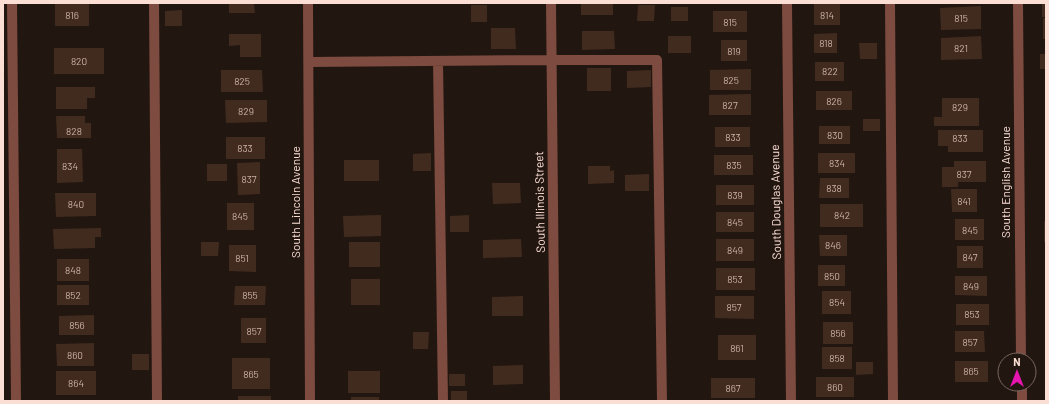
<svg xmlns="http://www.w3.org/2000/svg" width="1049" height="404" font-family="Barlow,sans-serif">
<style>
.building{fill:#412b1e}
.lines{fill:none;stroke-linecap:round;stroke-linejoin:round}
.minor{stroke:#7d4b3f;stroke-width:10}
.labels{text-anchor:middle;stroke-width:3;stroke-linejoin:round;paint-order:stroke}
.number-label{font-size:10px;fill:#ccb2a7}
.street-label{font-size:12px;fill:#fbdfd5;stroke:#221610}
</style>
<rect width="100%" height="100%" fill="#221610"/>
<path class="building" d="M229,3H254L255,13H229Z
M581,3H613V15H581Z
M1042,3H1046V17H1042Z
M55,4H89V26H55Z
M814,4H840V25H814Z
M471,5H487V22H471Z
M638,5H655L654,21H637Z
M981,6V29L941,30L940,8Z
M671,7H688V21H671Z
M182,10V26H165V11Z
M713,11H747V32H713Z
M1043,18H1046V39H1043Z
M491,28H515L516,49H491Z
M582,31H614L615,49L582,50Z
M837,33V53H814V34Z
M229,34H261V57H240V45L229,46Z
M668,36H691V53H668Z
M981,36L982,59L941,60V38Z
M721,40H747V61H721Z
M859,43H877V59H860Z
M54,48H104V74H54Z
M1040,54H1046V69H1040Z
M815,62H844V81H815Z
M587,68H611V91H587Z
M751,69V90H710V70Z
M221,70H262L263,92H221Z
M651,70V87L627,88V71Z
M56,87H95V98H87V109H56Z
M816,91H852V110H816Z
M751,94V115H709V95Z
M942,98H979V126H934V117H942Z
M225,100H267V122L226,123Z
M56,116H85V123H91V138H57Z
M863,119H880V131H863Z
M819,126H850V144H819Z
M715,127H750V147H715Z
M938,130H983V152H948V146H938Z
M226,137H265V159H226Z
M57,149H82L83,182L57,183Z
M431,153V171H413V154Z
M818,153H855V173H818Z
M714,155H753V175H714Z
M344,160H379V181H344Z
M954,161H986V182H958V187H942V167H954Z
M260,162V194L238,195L237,163Z
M207,164H227V181H207Z
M588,166H610V171L614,170V183L588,184Z
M649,174V191H625V175Z
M820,178H849V198H819Z
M492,183H520L521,203L493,204Z
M716,185H754V205H716Z
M951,189H977V212H952Z
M55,193H96V216L56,217Z
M227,203H254V230H227Z
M820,204H863V227H820Z
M716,212H754V232H716Z
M381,215V236L344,237L343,216Z
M469,215V232H450V216Z
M955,219H984V240H955Z
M1044,221H1046V242H1044Z
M101,228V237H95V248L54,249L53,229Z
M819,235H847V256H820Z
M521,239L522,257L483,258V240Z
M716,239H754V261H716Z
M201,242H219L218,256H201Z
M349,242H380V267H349Z
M229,245H256V272L229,271Z
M957,246H983V268H957Z
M57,259H89V281H57Z
M818,265H845V286H818Z
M716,268H755V290H716Z
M955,276H987V296L955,295Z
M351,279H380V305H351Z
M57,285H89V305H57Z
M235,286H266L265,305H234Z
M822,291H851V314H822Z
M523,296V316H492V297Z
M715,296H754V319L715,318Z
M956,304H989V325H956Z
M94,315V335H59V316Z
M241,318H266V343H241Z
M823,322H853V344H823Z
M955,331H984L985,352H955Z
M413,332H429L428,349H413Z
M718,335H756V360H718Z
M94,343V366H57L56,344Z
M822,347H852V369H822Z
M132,354H149V370H132Z
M232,358H270V389H232Z
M955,361H988V382H955Z
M856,362H873V374L856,375Z
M523,365V384L493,385V366Z
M56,371H96V395H56Z
M348,371H380V393H348Z
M449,374H465V386H449Z
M816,377H854V397H816Z
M711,378H755V398H711Z
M451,391H467V401H451Z
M238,396H271V401H238Z
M351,397H379V401H351Z"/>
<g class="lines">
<path class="minor" d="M12,3L16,401
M154,3L157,401
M308,3L310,401
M551,3L555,401
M787,3L791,401
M890,3L893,401
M1018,3L1021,360
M438,61L443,401
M309,62L551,60H657L662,401
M1022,384V401"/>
</g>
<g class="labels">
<g class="number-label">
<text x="72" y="19">816</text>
<text x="827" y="19">814</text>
<text x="961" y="22">815</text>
<text x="730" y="26">815</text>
<text x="826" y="47">818</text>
<text x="961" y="52">821</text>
<text x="734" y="55">819</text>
<text x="79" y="65">820</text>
<text x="830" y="75">822</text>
<text x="731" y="84">825</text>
<text x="242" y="85">825</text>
<text x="834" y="105">826</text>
<text x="730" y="109">827</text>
<text x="960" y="111">829</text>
<text x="246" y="115">829</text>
<text x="74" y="135">828</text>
<text x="835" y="139">830</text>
<text x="733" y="141">833</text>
<text x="960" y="142">833</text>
<text x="245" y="152">833</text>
<text x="837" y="167">834</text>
<text x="734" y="169">835</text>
<text x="70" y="170">834</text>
<text x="964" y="178">837</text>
<text x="249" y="183">837</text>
<text x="834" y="192">838</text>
<text x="735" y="199">839</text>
<text x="964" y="205">841</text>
<text x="76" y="208">840</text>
<text x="842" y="219">842</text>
<text x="240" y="220">845</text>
<text x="735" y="226">845</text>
<text x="970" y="234">845</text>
<text x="833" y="249">846</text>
<text x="735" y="254">849</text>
<text x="970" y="261">847</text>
<text x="242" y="262">851</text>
<text x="73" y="274">848</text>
<text x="832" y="280">850</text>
<text x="735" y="283">853</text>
<text x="971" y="290">849</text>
<text x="73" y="299">852</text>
<text x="250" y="299">855</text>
<text x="837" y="306">854</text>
<text x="734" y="311">857</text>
<text x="972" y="318">853</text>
<text x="77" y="329">856</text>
<text x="254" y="335">857</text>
<text x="838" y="337">856</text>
<text x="970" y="346">857</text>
<text x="737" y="352">861</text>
<text x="75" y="359">860</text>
<text x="837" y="362">858</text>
<text x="971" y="375">865</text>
<text x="251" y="378">865</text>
<text x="76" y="387">864</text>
<text x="835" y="391">860</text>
<text x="733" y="392">867</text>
</g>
<g class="street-label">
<text transform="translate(1006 182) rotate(-90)" y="4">South English Avenue</text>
<text transform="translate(296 202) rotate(-90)" y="4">South Lincoln Avenue</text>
<text transform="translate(540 202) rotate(-91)" y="4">South Illinois Street</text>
<text transform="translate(776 202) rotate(-91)" y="4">South Douglas Avenue</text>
</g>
</g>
<rect width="1049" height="404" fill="none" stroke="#fbdfd5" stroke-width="8"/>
<g transform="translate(1017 372)"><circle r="19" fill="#221610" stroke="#79665f"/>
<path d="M0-3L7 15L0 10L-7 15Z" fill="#e715b0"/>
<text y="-6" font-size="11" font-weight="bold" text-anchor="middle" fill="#fbdfd5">N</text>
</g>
</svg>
